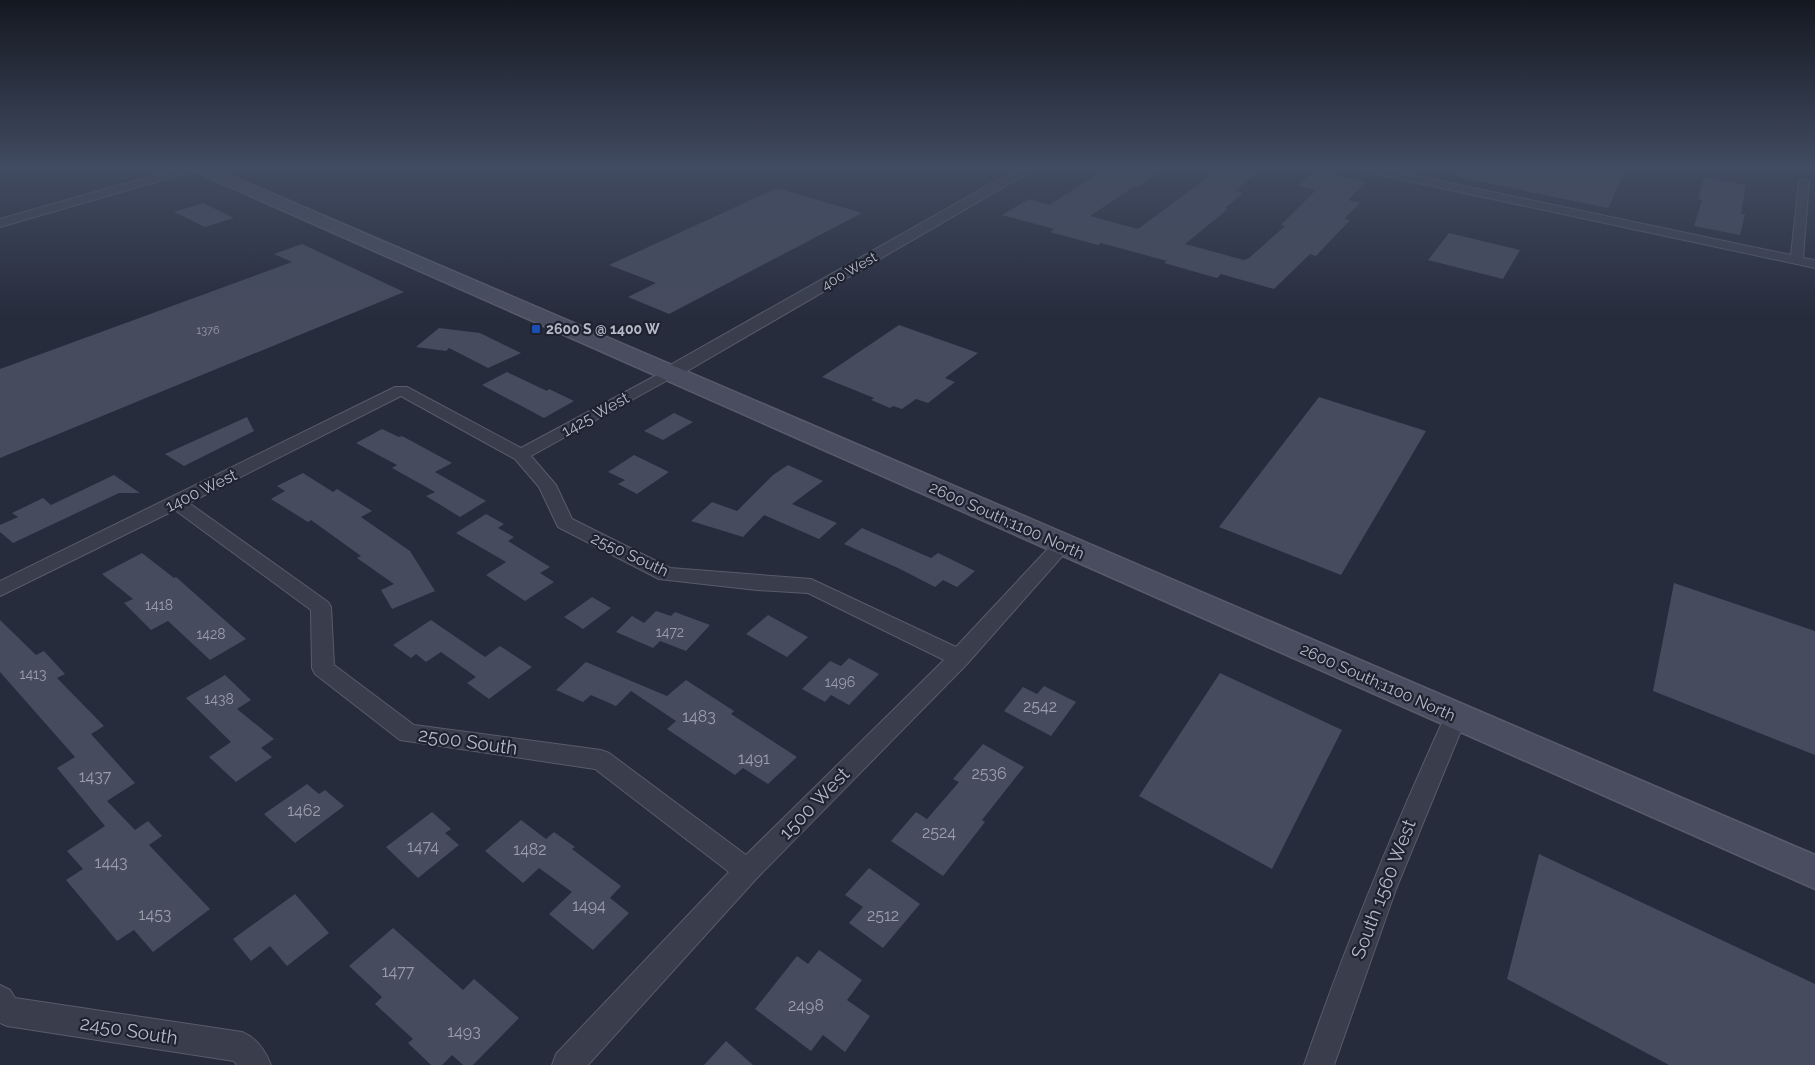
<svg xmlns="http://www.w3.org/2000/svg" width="1815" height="1065" font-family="Raleway,sans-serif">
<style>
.building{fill:#464b5d}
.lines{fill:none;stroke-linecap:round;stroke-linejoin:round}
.minor-casing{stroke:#585c6a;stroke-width:2}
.tertiary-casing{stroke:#585c6a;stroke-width:2}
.secondary-casing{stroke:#585c6a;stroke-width:3}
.minor{fill:#3a3e4c;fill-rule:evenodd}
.tertiary{fill:#3a3e4c;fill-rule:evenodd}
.secondary{fill:#494d5f;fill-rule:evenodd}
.transit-dot{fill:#1a4fb4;stroke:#1f2331;stroke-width:2}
.labels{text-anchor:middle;stroke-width:4.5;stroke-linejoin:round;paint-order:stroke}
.far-number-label{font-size:11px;fill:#9a9eac}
.far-street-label{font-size:14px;fill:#b6bac7;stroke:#1f2331}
.far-poi-label{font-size:14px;font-weight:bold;fill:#b6bac7;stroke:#1f2331;text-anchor:start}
.number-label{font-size:14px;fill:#9a9eac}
.street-label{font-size:16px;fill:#b6bac7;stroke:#1f2331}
.near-number-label{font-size:16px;fill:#9a9eac}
.near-street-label{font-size:19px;fill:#b6bac7;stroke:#1f2331}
</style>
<rect width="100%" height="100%" fill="#272c3c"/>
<path class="building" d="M1107,168H1165L1138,187L1135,186L1090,216L1138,229L1220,168H1263L1235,191L1243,193L1225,208L1228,209L1185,244L1244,260L1249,258L1285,226L1281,225L1316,190L1297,186L1315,171L1366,182L1348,200L1360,203L1344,219L1350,220L1316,256L1310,254L1274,289L1221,274L1217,278L1164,263L1167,261L1101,243L1098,245L1050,232L1054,229L1002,215L1029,199L1049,205Z
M1459,168H1516L1550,175L1554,168H1609L1625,171L1608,208L1458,177Z
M1704,177L1746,185L1741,214H1745L1740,235L1694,226L1702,200L1698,199Z
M777,188L862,213L669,314L628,297L656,283L609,265Z
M203,203L234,218L205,227L174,212Z
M1449,233L1520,250L1503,279L1428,260Z
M302,244L404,292L0,458V369L292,262L274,254Z
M899,325L978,353L945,378L955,382L928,403L916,399L902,409L893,406L890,408L871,400L874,398L822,377Z
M439,328L480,333L521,353L488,368L449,348L446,351L416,347Z
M507,372L547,391L549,389L574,401L544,418L482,385Z
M1319,397L1426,431L1341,575L1219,527Z
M674,413L693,422L663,440L644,431Z
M247,417L254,431L184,466L165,454Z
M382,429L399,437L402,436L452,463L435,472L486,501L460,517L426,496L435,492L392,468L397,465L356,443Z
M634,455L669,472L637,494L618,484L625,480L608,472Z
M788,465L823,481L792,504L837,523L819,539L764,515L743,537L691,521L712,502L737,511L773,475Z
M303,473L333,492L337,489L372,511L361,517L410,551L435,591L392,609L381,590L394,584L357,558L361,556L311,520L308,522L271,499L285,491L277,486Z
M114,475L140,493H119L13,543L0,532V525L18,517L12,513L43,498L51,505Z
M486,514L504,524L498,528L514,537L508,541L550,567L540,573L554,582L525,601L486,575L506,562L456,533Z
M862,528L931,558L938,553L975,571L957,587L943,580L935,587L898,568L844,544Z
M142,553L174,578L176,577L246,639L210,660L168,621L151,630L124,603L133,599L102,574Z
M1674,583L1815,631V755L1653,691Z
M592,597L611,608L583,629L564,617Z
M656,611L671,616L675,612L710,625L686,651L660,641L653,648L616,632L632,616L644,623Z
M768,615L808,637L787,657L746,634Z
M0,620L36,655L44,651L65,674L57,678L104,726L91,734L135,783L107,801L135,830L148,821L162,836L149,845L210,909L153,952L134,930L117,941L66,880L83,869L67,851L105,826L57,768L75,757L0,672Z
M431,620L485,657L500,646L532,667L489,699L467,683L476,677L441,652L426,662L416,654L411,658L393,645Z
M849,658L879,674L849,705L831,695L825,702L802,689L830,661L841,666Z
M586,662L667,696L686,680L734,711L731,714L797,757L768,784L743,768L735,775L667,729L676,721L631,691L616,706L591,695L583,702L556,690Z
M1220,673L1342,730L1272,869L1139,796Z
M225,675L251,700L237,709L274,739L261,748L272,757L236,782L209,757L231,742L186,698Z
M1044,686L1076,702L1051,736L1004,711L1023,687L1037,694Z
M983,744L1024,767L982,820L985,822L943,876L891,841L916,812L927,819L959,782L953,779Z
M307,784L319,794L325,790L344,806L295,843L264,814Z
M432,812L451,829L445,833L459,845L418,878L386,847Z
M521,820L546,839L554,832L575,847L572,849L621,886L610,898L629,913L593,950L549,914L572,892L539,868L523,883L485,851Z
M1539,854L1815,984V1065H1669L1507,979Z
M869,868L920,904L883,948L849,923L863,907L845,895Z
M295,894L329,933L287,966L270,946L251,961L233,939Z
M393,928L463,990L474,979L519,1018L473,1065H463L452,1055L442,1065H431L408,1043L413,1039L375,1004L382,997L349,966Z
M819,950L862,980L847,1000L870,1016L845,1052L823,1035L811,1051L755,1009L797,956L808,964Z
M726,1041L753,1065H704Z"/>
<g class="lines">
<defs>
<path id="minor" d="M180,168H198L197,170L0,227V219Z
M1357,168H1378L1791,255L1799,182L1804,179L1809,182L1803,258L1815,260V268L1362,171Z
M670,368L675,370L678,373L675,376L531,456L556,485L572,519L670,568L811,579L956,647L1056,540L1063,538L1070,540L1073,544L967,664L756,879L588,1065H552L556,1054L729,872L595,769L400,740L315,674L312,668L311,610L175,510L0,596V581L395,387H407L521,448ZM401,396L515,459L539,487L558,527L659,579L757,590L808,593L944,660L746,855L609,753L601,750L414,725L334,665L331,607L328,602L189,503Z
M1456,707L1464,710L1467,716L1396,889L1334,1065H1304C1345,946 1393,830 1445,716L1448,710Z
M0,985L10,990L15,998L242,1032C257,1038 265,1050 271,1065H237L234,1061L7,1026L0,1023Z"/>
<path id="tertiary" d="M1019,168H1036L677,377L670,379L663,377L660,373L663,369Z"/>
<path id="secondary" d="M192,168H212L1815,855V889L194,171Z"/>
</defs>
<use href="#minor" class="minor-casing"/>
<use href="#tertiary" class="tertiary-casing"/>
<use href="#secondary" class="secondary-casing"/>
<use href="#minor" class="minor"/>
<use href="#tertiary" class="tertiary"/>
<use href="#secondary" class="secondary"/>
</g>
<linearGradient id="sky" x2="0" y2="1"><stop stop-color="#151821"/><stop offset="0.53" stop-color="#414b61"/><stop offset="1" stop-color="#414b61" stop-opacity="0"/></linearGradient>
<rect width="1815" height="317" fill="url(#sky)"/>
<rect class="transit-dot" x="531" y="324" width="10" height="10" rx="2.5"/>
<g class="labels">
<g class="far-number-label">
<text x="208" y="334">1376</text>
</g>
<g class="far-street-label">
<text transform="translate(849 271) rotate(-30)" y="5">400 West</text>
</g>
<g class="far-poi-label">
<text x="546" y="334">2600 S @ 1400 W</text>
</g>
<g class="number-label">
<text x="159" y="610">1418</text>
<text x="670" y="637">1472</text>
<text x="211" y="639">1428</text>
<text x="33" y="679">1413</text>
<text x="840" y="687">1496</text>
<text x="219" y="704">1438</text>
</g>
<g class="street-label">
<text transform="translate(595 414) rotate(-29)" y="6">1425 West</text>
<text transform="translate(201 490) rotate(-26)" y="6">1400 West</text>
<text transform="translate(1007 520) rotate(24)" y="6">2600 South;1100 North</text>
<text transform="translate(630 554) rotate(25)" y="6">2550 South</text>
<text transform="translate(1378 682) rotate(24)" y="6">2600 South;1100 North</text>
</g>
<g class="near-number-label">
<text x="1040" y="712">2542</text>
<text x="699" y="722">1483</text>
<text x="754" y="764">1491</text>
<text x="989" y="779">2536</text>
<text x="95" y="782">1437</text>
<text x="304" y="816">1462</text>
<text x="939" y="838">2524</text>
<text x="423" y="852">1474</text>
<text x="530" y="855">1482</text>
<text x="111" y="868">1443</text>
<text x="589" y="911">1494</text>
<text x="155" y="920">1453</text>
<text x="883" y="921">2512</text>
<text x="398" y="977">1477</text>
<text x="806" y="1011">2498</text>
<text x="464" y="1037">1493</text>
</g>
<g class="near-street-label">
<text transform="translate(468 741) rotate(8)" y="7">2500 South</text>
<text transform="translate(814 803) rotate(-46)" y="7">1500 West</text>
<text transform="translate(1383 889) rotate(-69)" y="7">South 1560 West</text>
<text transform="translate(129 1030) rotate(9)" y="7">2450 South</text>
</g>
</g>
</svg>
